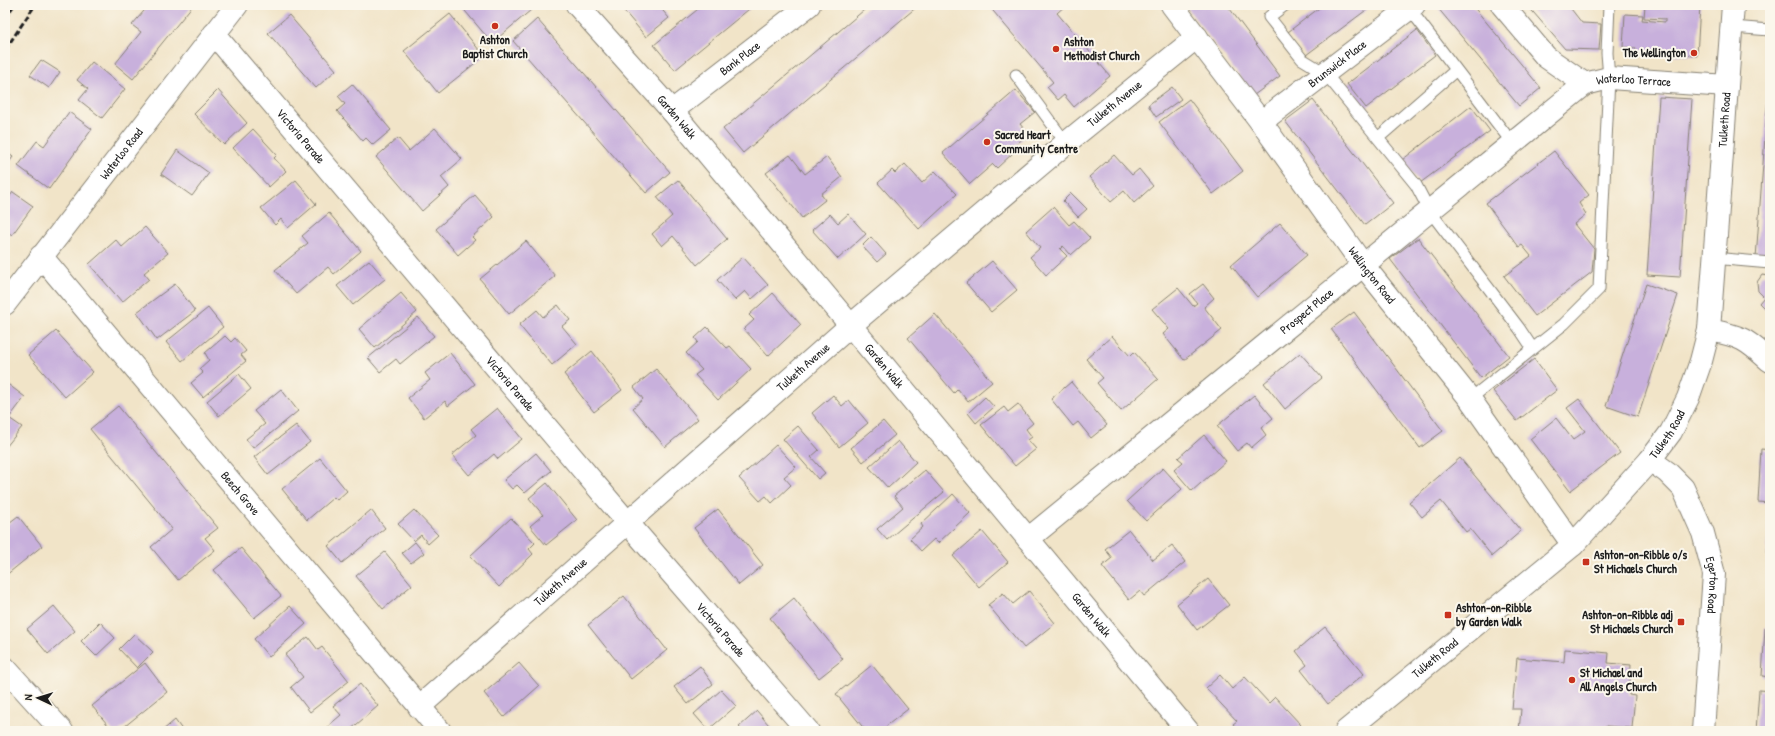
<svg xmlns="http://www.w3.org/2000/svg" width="1775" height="736" font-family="'Patrick Hand',sans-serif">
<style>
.building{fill:#c8b0dc}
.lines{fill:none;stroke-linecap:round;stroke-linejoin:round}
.service-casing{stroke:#868072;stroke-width:13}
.minor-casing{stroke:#868072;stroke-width:24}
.tertiary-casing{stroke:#868072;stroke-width:24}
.primary-casing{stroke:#868072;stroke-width:24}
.service{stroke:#fff;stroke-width:11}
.minor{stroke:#fff;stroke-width:22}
.tertiary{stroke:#fff;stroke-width:22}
.primary{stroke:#fff;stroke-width:22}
.rail{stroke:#1c1c1c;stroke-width:3;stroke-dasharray:6 3;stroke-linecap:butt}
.poi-dot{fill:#c8321e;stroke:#fbf7ec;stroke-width:1.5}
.labels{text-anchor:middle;stroke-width:4;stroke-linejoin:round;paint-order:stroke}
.poi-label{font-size:12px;font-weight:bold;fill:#1c1c1c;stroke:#fbf7ec;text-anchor:start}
.street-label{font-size:12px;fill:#1c1c1c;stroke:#fbf7ec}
</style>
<rect width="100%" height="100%" fill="#fbf7ec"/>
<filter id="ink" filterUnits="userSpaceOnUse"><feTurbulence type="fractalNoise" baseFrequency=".025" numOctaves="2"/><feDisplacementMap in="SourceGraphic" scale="8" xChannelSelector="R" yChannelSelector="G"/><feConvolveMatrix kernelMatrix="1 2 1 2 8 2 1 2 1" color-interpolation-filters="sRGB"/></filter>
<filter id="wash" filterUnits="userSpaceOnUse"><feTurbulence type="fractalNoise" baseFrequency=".012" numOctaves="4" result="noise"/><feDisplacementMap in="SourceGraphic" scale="16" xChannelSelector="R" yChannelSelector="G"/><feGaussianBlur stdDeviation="0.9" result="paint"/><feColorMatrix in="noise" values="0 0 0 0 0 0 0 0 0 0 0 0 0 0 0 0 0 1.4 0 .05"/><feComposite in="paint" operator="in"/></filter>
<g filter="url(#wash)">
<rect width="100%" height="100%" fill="#f1e4c8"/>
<g id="blocks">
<path class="building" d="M149,5H193L133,79L115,64L141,32L132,25Z
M460,5H527L531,10L492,43Z
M619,5H658L669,18L646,37Z
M703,5H754L675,70L654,45Z
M870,5H919L743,153L723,129Z
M988,5H1066L1057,13L1110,76L1074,107L1064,95L1058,100L1047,87L1053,82Z
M1185,5H1227L1280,76L1254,95Z
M1323,5H1373L1306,55L1288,32Z
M1440,5H1472L1541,88L1519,106L1437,7Z
M1527,5H1568L1582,23L1601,24L1599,50L1565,49Z
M1645,5H1700L1697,56L1636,53V48L1623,47L1625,14L1643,15L1642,20L1665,22V19L1644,18Z
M450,14L484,56L438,93L404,51Z
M289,15L336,70L316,88L268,33Z
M537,19L670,172L646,193L513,41Z
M1417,30L1435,55L1366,108L1347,84Z
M41,60L60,72L49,88L30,75Z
M92,62L125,89L102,118L79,100L88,89L77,80Z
M1769,83H1770V259L1756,258Z
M352,84L391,130L373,145L366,138L363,141L337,111L345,104L338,96Z
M1172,87L1181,99L1156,117L1148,105Z
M218,90L247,123L224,145L194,114Z
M1016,90L1035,112L1020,124L1028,134L1009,151L1012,154L997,168L993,164L970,184L943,153Z
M1659,97L1692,99L1680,277L1647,275Z
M1189,99L1243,171L1213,194L1159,122Z
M1313,100L1393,203L1365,225L1285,121Z
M1471,106L1490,131L1420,183L1402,160Z
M69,112L92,129L49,189L18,166L37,141L44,146Z
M435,128L462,159L441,177L449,187L422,211L376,157L398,138L409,151Z
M253,129L277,155L274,158L286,171L269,187L233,148Z
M177,150L209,173L192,196L161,174Z
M5,151L13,157L5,167Z
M1554,151L1589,195L1579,203L1586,214L1574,224L1594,249L1592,272L1535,316L1504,276L1531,256L1522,245L1519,247L1486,203Z
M790,155L805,174L827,157L842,177L821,194L825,200L802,218L766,173Z
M1114,155L1132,175L1139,169L1153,186L1134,203L1124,191L1111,202L1089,177Z
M905,164L922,183L935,171L957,194L919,229L878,183L892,170L895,173Z
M296,180L316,204L288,228L281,219L275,225L261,208Z
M678,180L727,239L697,265L673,236L662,246L652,234L672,216L657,197Z
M13,192L33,206L12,235L5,230V203Z
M1071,193L1087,209L1078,217L1063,201Z
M475,195L494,217L472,237L475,240L458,255L436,229Z
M1053,207L1069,225L1074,221L1090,238L1071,255L1063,246L1060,249L1067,256L1046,275L1030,257L1040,248L1026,231Z
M329,213L361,251L334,274L328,267L296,294L275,270L308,243L302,236Z
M830,214L838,223L848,214L866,234L838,259L812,230Z
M1280,223L1307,255L1257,297L1231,265Z
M145,227L168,253L144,273L149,279L122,302L89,264L116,240L122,247Z
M871,237L886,254L877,262L862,246Z
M1418,238L1509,356L1481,378L1390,259Z
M526,241L555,276L509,314L480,279Z
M743,257L768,285L752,299L745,291L735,300L717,280Z
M369,260L385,279L353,305L337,286Z
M992,261L1017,290L991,312L966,283Z
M1762,275L1770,276V314L1759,303L1764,297L1758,291L1757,282Z
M175,284L195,311L157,340L137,312Z
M1203,284L1214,298L1204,307L1222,330L1184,360L1163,334L1169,329L1152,309L1178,288L1193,306L1197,303L1190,294Z
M1646,284L1678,295L1638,417L1606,406Z
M401,293L417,312L375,348L359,329Z
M773,293L801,325L768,356L744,329L754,320L749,315Z
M558,305L570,320L562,326L577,344L552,365L519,325L537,310L543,317Z
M208,308L223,327L182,361L166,342Z
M1354,312L1443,431L1420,448L1331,329Z
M935,314L992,382L968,402L958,389L954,393L908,338Z
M418,317L434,336L400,364L396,359L380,372L368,358Z
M707,327L727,348L730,346L751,369L718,400L695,375L702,370L686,353L698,342L695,338Z
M56,331L93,372L65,397L28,355Z
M225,336L231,342L235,338L246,351L241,355L246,361L203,397L191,383L203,373L199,369L209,360L205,353Z
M1112,336L1130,356L1134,352L1158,379L1121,411L1097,383L1103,378L1086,359Z
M592,351L622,390L594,412L564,374Z
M450,353L475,384L448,406L445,401L424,418L408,398L430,380L425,373Z
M1300,353L1322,378L1285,409L1264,383Z
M1534,359L1557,390L1517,421L1493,391Z
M656,369L698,419L665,447L633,408L643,399L634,387Z
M239,374L251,389L219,416L207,401Z
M5,382L25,397L9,418L22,427L6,447Z
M1071,382L1107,425L1091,438L1078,422L1073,426L1051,399Z
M281,389L298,411L253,448L246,439L265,424L254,411Z
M833,395L842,406L849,400L868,423L839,447L812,413Z
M1254,395L1273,418L1261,428L1266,435L1251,448L1247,443L1237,451L1217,426Z
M985,397L994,407L976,423L968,413Z
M1579,399L1620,453L1570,491L1530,439L1556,418L1573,440L1585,431L1567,408Z
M1018,404L1033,423L1026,429L1032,437L1028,440L1036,449L1015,466L981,425L1004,407L1008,412Z
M118,406L218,528L205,538L215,550L178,580L151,547L172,529L90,429Z
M497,408L522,439L498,459L494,454L469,475L452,455L476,435L471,429Z
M883,421L895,435L863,462L851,448Z
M296,425L310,442L268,475L254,457Z
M798,426L819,450L811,457L825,473L818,479L783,439Z
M1204,435L1226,461L1192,491L1174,470L1183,462L1178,458Z
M898,441L916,462L888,488L869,467Z
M776,445L796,467L784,477L791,485L772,503L766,496L760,501L739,478Z
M1761,449L1770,450V503L1758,502Z
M536,453L551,471L525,493L517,485L512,489L504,480Z
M320,458L347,491L337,500L334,497L307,520L282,489Z
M1460,458L1521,531L1492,556L1470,529L1466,532L1441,501L1422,517L1409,502Z
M1163,468L1182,489L1146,521L1127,501Z
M925,470L944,492L887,540L877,529L903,507L894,496Z
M547,483L577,520L546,545L530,526L543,515L529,498Z
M953,494L970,513L938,543L934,539L921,551L910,539L923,527L921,524Z
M718,509L763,565L739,585L694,528Z
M371,510L385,528L342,563L328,546Z
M414,510L438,535L428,544L421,535L414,541L398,524Z
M18,516L42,546L5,576V526Z
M511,518L535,543L529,549L533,554L499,587L470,556Z
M1769,519H1770V556H1767Z
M1129,530L1153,560L1172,545L1185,562L1144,596L1140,591L1129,600L1102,566L1112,558L1105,549Z
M982,531L1008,562L979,587L953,556Z
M415,542L424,553L411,563L402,553Z
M241,548L281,596L254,618L214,570Z
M385,552L412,585L383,609L356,576Z
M1769,568H1770V606H1767Z
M1208,579L1229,605L1197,630L1177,604Z
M1029,591L1055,623L1024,648L988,605L1003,593L1013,604Z
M624,596L667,650L631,679L588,625Z
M794,598L843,659L819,678L770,618Z
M54,606L75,631L48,654L27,629Z
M290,606L306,624L269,657L254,639Z
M100,622L115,638L96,656L81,641Z
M1325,627L1364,674L1328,704L1301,670L1307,665L1296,651Z
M1765,628H1770V677L1762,676Z
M134,634L153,652L137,668L119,649Z
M308,637L318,650L322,647L349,681L310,712L291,687L303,677L285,655Z
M1565,649L1609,653L1608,663L1631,665L1629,695L1635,696L1632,728L1606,726L1605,731H1519L1521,709H1512L1517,658L1564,662Z
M145,663L167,692L119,731H113L92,706Z
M519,663L539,686L504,717L484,693Z
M872,665L908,709L880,731H866L836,694Z
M700,666L713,684L688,704L674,687Z
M1220,675L1232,689L1245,677L1269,703L1275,697L1301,725L1295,731H1239L1233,724L1237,721L1206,688Z
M360,684L378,706L349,731H332L328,726L341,715L333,706Z
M721,690L736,706L708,730L694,714Z
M1759,690L1770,691V731H1756Z
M757,711L774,731H743L739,727Z
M175,720L183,731H162Z"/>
</g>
</g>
<g filter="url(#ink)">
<use href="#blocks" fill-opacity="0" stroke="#868072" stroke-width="1"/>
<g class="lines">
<defs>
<path id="service" d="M1285,5L1269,17L1302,59L1325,73L1416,185L1429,210L1519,328L1533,349
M1406,7L1409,8L1513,144
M1732,27L1770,30
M1016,75L1066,143
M1378,138L1456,70
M1713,258L1770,263
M1470,399L1564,324L1599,289L1609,78L1607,53L1609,5"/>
<g id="minor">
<path id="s1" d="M577,5L672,111L1188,731"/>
<path id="s2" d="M1172,5L1261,122L1363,265L1470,399L1573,545"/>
<path id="s3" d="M1502,5L1546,57L1585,84L1609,78L1727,86"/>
<path id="s4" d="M214,34L627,522L808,731"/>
<path id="s5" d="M672,111L809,5"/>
<path id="s6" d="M1261,122L1414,5"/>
<path id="s7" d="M41,256L440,731"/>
<path d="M1709,330C1741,336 1746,339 1770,361"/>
<path id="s8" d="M1028,539L1585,84"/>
<path d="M5,668L62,731"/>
<path id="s9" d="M419,707L850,326L1066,143L1197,37"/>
</g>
<g id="tertiary">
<path id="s10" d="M5,304L237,5"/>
<path id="s11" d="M1650,460L1667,472L1683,488L1703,533L1714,574L1703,731"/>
</g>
<g id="primary">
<path id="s12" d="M1346,731L1573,545L1650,460L1671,432L1688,398L1701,361L1709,330L1733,5"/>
</g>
</defs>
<use href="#service" class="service-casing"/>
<use href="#minor" class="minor-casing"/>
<use href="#tertiary" class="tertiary-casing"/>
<use href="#primary" class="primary-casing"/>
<use href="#service" class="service"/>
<use href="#minor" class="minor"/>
<use href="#tertiary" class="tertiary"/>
<use href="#primary" class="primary"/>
<path class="rail" d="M5,18L14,5
M5,50L35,5"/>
</g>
</g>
<g class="poi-dot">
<circle cx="495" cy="26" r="4"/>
<circle cx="1056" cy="49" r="4"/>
<circle cx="1694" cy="53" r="4"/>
<circle cx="987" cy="142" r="4"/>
<rect x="1582" y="558" width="8" height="8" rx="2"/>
<rect x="1444" y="611" width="8" height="8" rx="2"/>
<rect x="1677" y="618" width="8" height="8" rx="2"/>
<circle cx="1572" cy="680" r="4"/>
</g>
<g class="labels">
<g class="poi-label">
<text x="495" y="44" text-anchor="middle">Ashton<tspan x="495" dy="14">Baptist Church</tspan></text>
<text x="1064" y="46">Ashton<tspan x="1064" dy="14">Methodist Church</tspan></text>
<text x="1686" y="57" text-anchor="end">The Wellington</text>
<text x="995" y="139">Sacred Heart<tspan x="995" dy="14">Community Centre</tspan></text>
<text x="1594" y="559">Ashton-on-Ribble o/s<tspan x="1594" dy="14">St Michaels Church</tspan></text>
<text x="1456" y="612">Ashton-on-Ribble<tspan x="1456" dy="14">by Garden Walk</tspan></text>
<text x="1673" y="619" text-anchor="end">Ashton-on-Ribble adj<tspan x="1673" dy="14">St Michaels Church</tspan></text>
<text x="1580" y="677">St Michael and<tspan x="1580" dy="14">All Angels Church</tspan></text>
</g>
<g class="street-label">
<text dy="4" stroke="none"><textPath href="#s5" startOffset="86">Bank Place</textPath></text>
<text dy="4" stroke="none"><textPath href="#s6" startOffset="96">Brunswick Place</textPath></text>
<text dy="4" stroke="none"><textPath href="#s3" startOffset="165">Waterloo Terrace</textPath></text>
<text dy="4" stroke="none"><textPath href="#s9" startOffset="921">Tulketh Avenue</textPath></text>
<text dy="4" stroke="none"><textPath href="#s1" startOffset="150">Garden Walk</textPath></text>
<text dy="4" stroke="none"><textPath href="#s12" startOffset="763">Tulketh Road</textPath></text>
<text dy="4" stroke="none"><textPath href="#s4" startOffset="134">Victoria Parade</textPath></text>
<text dy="4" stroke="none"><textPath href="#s10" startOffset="190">Waterloo Road</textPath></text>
<text dy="4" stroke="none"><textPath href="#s2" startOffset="336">Wellington Road</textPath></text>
<text dy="4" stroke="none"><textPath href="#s8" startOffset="360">Prospect Place</textPath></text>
<text dy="4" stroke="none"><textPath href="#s1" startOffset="474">Garden Walk</textPath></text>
<text dy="4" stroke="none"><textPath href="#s9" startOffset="513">Tulketh Avenue</textPath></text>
<text dy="4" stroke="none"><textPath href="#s4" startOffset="458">Victoria Parade</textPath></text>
<text dy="4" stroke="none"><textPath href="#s12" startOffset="439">Tulketh Road</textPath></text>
<text dy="4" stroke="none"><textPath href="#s7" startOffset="310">Beech Grove</textPath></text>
<text dy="4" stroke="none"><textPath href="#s9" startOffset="189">Tulketh Avenue</textPath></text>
<text dy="4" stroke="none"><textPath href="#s11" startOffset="146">Egerton Road</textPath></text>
<text dy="4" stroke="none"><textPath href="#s1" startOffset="798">Garden Walk</textPath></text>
<text dy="4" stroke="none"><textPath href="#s4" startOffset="782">Victoria Parade</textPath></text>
<text dy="4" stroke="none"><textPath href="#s12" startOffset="115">Tulketh Road</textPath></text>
</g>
</g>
<rect width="1775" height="736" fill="none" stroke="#fbf7ec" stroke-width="20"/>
<g transform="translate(38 698) rotate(274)" stroke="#fbf7ec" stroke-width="3" paint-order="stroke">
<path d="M0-3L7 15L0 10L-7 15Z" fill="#1c1c1c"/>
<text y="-6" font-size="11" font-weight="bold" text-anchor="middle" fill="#1c1c1c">N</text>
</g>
</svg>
